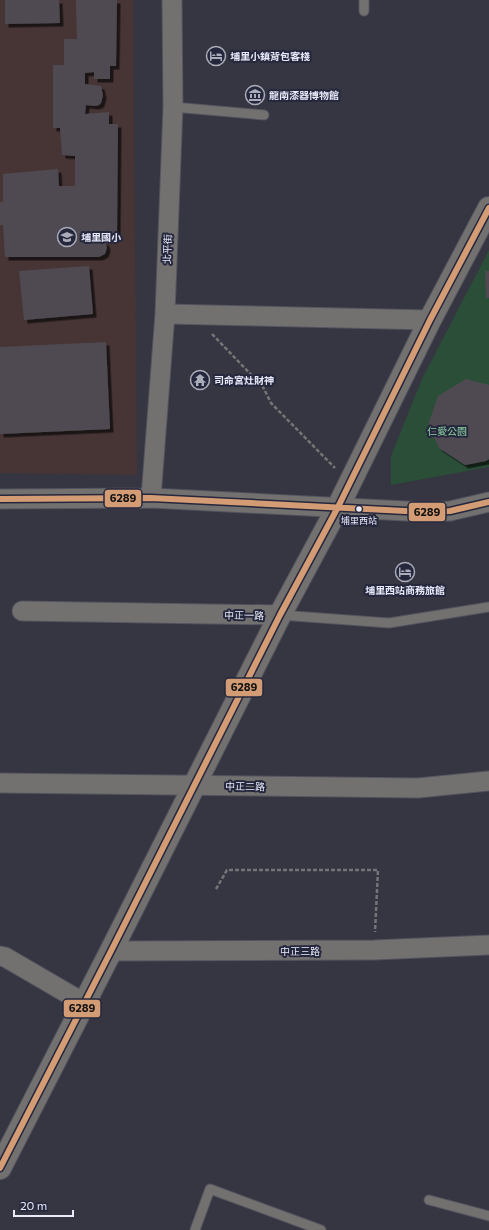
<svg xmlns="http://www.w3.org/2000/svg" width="489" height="1230" font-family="Commissioner,'Noto Sans TC',sans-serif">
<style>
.education{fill:#473535}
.green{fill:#2a4e37}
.building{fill:#4f4a51;filter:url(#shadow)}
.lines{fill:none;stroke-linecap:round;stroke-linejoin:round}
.service-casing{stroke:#53545e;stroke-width:11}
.minor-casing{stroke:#53545e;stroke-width:21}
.tertiary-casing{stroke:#53545e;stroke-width:24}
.path{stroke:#767477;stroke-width:2.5;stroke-dasharray:4 2;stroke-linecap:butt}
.service{stroke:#737070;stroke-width:9}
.minor{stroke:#737070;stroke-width:19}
.tertiary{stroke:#737070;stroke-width:22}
.bus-1-casing{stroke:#25273d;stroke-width:9}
.bus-1{stroke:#d39c74;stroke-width:6}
.bus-dot{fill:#e9ebfa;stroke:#25273d;stroke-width:1.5}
.labels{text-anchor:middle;stroke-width:4;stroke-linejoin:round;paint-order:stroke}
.bus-label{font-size:9px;fill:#e9ebfa;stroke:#25273d}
.poi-label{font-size:10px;font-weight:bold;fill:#e9ebfa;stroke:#25273d;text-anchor:start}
.street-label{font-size:10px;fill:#e9ebfa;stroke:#25273d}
.park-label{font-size:10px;fill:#8ed5a4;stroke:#25273d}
.line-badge{stroke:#25273d;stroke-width:1.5}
.pale-badge-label{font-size:11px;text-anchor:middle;font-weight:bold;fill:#111}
</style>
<defs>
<filter id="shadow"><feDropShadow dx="3.5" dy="3.5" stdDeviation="0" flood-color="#0009"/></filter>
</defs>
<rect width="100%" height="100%" fill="#353641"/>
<path class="education" d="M0,0H133L137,475L0,473Z"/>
<path class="green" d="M489,250V467L391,485V456L422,379Z"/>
<path class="building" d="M5,0H59L60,23L5,24Z
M76,0H117L116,66H110V79H94V72L85,73V84L101,86L103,95L101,103L99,105L95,106L86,105L85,114L109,112V124H118L117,236L85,234L84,239H101L106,243L107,248L105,254L99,257H5L3,225H0V202H3V174L58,169L59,186H75V156L62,155L60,128H53V65H64V39H77Z
M89,266L93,314L24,320L19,271Z
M485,271H489V298H486Z
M106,342L110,429L0,434V347Z
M466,379L489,385V459L486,461L465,465L439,448L428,425L438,396Z"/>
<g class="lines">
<defs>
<path id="service" d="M364,11V0
M173,107L264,115
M280,615L389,623L489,607
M429,1200L489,1216
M195,1230L210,1189L321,1230"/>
<path id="minor" d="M165,314L430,320
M151,498L165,314L173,107L172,0
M0,499L151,498L425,512L450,511L489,502
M22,611L280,615
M0,783L418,788L489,781
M111,951L374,950L489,945
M0,956L5,957L84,1003"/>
<path id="tertiary" d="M0,1168L111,951L280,615L338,507L430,320L489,208"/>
</defs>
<use href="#service" class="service-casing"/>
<use href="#minor" class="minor-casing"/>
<use href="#tertiary" class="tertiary-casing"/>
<path class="path" d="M212,334L263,387L271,403L335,468
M216,889L227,870H378L375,932"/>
<use href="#service" class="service"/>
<use href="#minor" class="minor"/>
<use href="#tertiary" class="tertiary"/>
<defs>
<path id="bus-1" d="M0,499L151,498L425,512L450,511L489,502
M0,1168L111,951L280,615L338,507L430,320L489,208"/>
</defs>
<use href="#bus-1" class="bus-1-casing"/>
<use href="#bus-1" class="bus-1"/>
</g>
<defs>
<symbol id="hotel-ring" viewBox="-11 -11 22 22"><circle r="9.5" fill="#25273d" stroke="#aaacb9" stroke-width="1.5"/><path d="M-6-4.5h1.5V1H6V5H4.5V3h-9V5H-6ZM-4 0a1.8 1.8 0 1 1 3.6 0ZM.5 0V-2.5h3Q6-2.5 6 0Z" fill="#aaacb9"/></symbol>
<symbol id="museum-ring" viewBox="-11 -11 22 22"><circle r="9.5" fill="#25273d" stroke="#aaacb9" stroke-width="1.5"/><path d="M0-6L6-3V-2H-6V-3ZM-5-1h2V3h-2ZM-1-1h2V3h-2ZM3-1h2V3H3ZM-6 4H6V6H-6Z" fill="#aaacb9"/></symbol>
<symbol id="school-ring" viewBox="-11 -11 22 22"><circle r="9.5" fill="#25273d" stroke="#aaacb9" stroke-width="1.5"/><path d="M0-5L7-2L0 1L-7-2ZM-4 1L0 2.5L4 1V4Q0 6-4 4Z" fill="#aaacb9"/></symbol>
<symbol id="temple-ring" viewBox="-11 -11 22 22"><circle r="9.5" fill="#25273d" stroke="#aaacb9" stroke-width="1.5"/><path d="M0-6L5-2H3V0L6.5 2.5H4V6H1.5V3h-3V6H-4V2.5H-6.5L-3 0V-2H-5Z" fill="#aaacb9"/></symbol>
</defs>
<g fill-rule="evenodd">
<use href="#hotel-ring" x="205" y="45" width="22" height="22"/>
<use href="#museum-ring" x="244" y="84" width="22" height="22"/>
<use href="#school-ring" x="56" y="226" width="22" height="22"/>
<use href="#temple-ring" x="189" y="369" width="22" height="22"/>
<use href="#hotel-ring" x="394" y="561" width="22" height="22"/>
</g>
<circle class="bus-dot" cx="359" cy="509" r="3.5"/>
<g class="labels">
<g class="bus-label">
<text x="359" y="524">埔里西站</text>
</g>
<g class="poi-label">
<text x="230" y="60">埔里小鎮背包客棧</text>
<text x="269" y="99">龍南漆器博物館</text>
<text x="81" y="241">埔里國小</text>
<text x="214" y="384">司命宮灶財神</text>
<text x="405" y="594" text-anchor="middle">埔里西站商務旅館</text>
</g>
<g class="street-label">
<text transform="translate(167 249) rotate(-88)" y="4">北平街</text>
<text transform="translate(244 615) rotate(1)" y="4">中正一路</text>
<text transform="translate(245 786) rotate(1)" y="4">中正二路</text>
<text x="300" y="955">中正三路</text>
</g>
<g class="park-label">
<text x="447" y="435">仁愛公園</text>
</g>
</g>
<g class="line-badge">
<rect x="104" y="489" width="38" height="19" rx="4" fill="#d39c74"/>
<rect x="408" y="502" width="38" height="20" rx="4" fill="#d39c74"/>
<rect x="225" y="678" width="38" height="19" rx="4" fill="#d39c74"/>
<rect x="63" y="999" width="38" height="19" rx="4" fill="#d39c74"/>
</g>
<g class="pale-badge-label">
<text x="123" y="502">6289</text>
<text x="427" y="516">6289</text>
<text x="244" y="691">6289</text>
<text x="82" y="1012">6289</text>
</g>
<path d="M14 1210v6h59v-6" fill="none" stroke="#e9ebfa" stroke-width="2"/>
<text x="20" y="1210" font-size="12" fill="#e9ebfa" stroke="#25273d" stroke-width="3" paint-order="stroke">20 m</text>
</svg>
